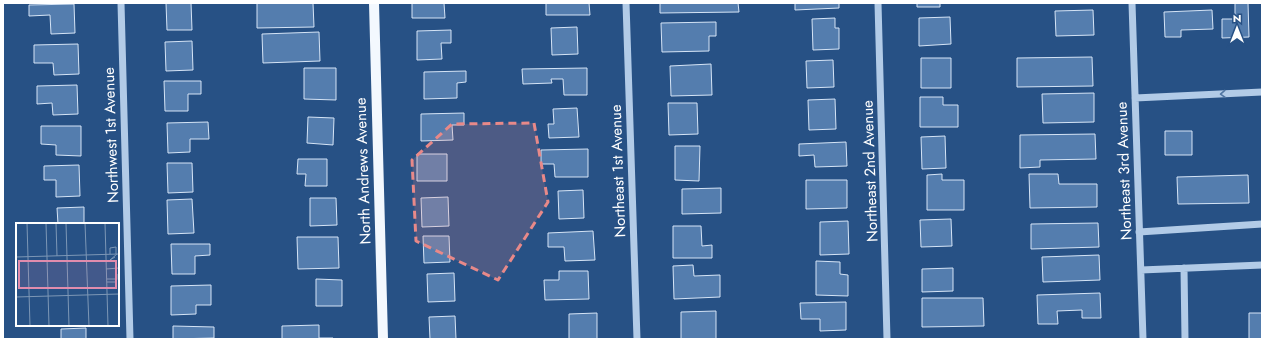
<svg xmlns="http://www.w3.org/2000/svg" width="1265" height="342" font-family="Jost,sans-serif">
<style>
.building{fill:#547dae;stroke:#d5e4f6}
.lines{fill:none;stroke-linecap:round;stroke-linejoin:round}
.minor{stroke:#b2cbe7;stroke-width:7}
.major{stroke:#f3f8fe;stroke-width:10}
.oneway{stroke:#5176a2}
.marked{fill:#e88989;fill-opacity:0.2;stroke:#e88989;stroke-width:3;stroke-dasharray:8 5;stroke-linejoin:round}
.labels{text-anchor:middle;stroke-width:3.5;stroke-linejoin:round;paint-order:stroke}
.street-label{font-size:15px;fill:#fff;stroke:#275185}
.inset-road{fill:none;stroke:#7d97b6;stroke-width:1}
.view{fill:#e08cad;fill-opacity:0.15;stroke:#e08cad;stroke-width:2}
.inset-edge{fill:none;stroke:#fff;stroke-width:2}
</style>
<rect width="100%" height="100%" fill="#275185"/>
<path class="building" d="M166,3H191L192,30H167Z
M257,3H313L314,27L257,28Z
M412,3H444L445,18H412Z
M546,3H589L590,15H546Z
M660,3H738L739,12L660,13Z
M795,3H839V8L795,10Z
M917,3H940V7H917Z
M1235,3H1248L1249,37L1222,38V19H1235Z
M74,4L75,33L51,34L50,15L29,16V5Z
M1093,10L1094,35L1056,36L1055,11Z
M1212,10L1213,29L1181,30V37H1165L1164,12Z
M950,17L951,44L919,46V18Z
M835,18V28H839V49L813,50L812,19Z
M716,22V36H709V51L662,52L661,23Z
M577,27L578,54L552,55L551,28Z
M451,30V43H441L442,59L417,60V31Z
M319,32L320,61L263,63L262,34Z
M192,41L193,70L166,71L165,42Z
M78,44L79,74L54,75L53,63H34V45Z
M1092,57L1093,86L1017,87V58Z
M921,58H951V88H921Z
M833,60L834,87L807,88L806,61Z
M711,64L712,95L671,96L670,66Z
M304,68H336V100L304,99Z
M587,68V95H564L563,79H551L552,83L523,84L522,69Z
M466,71V82L457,83V98L424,99V72Z
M164,81H201V94H188V111H165Z
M77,85L78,114L53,115L52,103L37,104V86Z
M1094,93V122L1043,123L1042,94Z
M920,97H943V105H958V127H920Z
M835,99L836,129L809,130L808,100Z
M668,103H697L698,134L669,135Z
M577,108L579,137L549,138L548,124H554L553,109Z
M464,113V125H452L453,140L421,141V114Z
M308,117L334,118L333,145L307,143Z
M208,122L209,139H190V152L168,153L167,123Z
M41,126H81V156L56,155V145L41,144Z
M1165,131H1192V155H1165Z
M1095,134L1096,159L1040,160V167L1020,168V135Z
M945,136L946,168L922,169L921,137Z
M846,142L847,166L815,167L814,155L799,156V144Z
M675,146H700L699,181L675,180Z
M588,149V177H555L554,164H541V150Z
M417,154H447V181H417Z
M298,159H327V186H305L306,174H297Z
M167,163H192L193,192L168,193Z
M79,165L80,196L56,197V180H44V166Z
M942,174V180H964V210H927V175Z
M1029,174H1058L1059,184H1097V207L1030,208Z
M1248,175L1249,203L1178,204L1177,177Z
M806,180H847V208L806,209Z
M721,188V213L682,214V189Z
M583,190L584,218L559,219L558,191Z
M448,197L449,226L422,227L421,198Z
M310,198H336L337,225L310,226Z
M192,199L194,233L168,234L167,200Z
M84,207V224H58L57,208Z
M951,219L952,246L921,247L920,220Z
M848,221L849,254L820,255V222Z
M1098,223L1099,247L1031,249V224Z
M673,226H701L702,246L712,245V258H673Z
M593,231L595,260L565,261L564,247H548V233Z
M423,236H449L450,262L424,263Z
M297,237H338L339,268L298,269Z
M171,244H210V255L195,256V274H172Z
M1099,255L1100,280L1043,282L1042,257Z
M816,261L840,262V274L848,275V296L816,295Z
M693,265L694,276L720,275V297L674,299L673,266Z
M953,268V291L922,292V269Z
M559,271H588L589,299L545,300L544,280H559Z
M454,273L455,301L428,302L427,274Z
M316,279L342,280V306H316Z
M211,285V305H196V314L171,315V286Z
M1100,293L1101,318H1082V310L1057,311L1058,324H1038L1037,295Z
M922,298H983L984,326L922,327Z
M846,302V330L820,331V319H801L800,303Z
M716,311V339H681V312Z
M597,313V339H569V314Z
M1249,313H1262V339H1249Z
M455,316L456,339H430L429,317Z
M319,325V338H333V339H282V326Z
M173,326L214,327V338L173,339Z
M86,328V339H61V329Z"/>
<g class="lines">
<path class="minor" d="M121,3L130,339
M626,3L637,339
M878,3L887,339
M1132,3L1143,339
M1135,98L1262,92
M1139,232L1262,224
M1184,268L1185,339
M1141,270L1262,265"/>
<path class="major" d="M374,3L383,339"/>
</g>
<defs><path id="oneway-chevron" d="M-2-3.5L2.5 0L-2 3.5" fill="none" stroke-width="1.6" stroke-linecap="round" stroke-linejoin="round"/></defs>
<use class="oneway" href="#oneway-chevron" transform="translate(1223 94) rotate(177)"/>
<path class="marked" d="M534,123L548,202L498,280L416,241L412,160L452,124Z"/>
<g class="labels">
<g class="street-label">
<text transform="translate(111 135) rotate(-92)" y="5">Northwest 1st Avenue</text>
<text transform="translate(363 171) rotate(-92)" y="5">North Andrews Avenue</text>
<text transform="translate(618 171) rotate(-92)" y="5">Northeast 1st Avenue</text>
<text transform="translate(870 171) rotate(-92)" y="5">Northeast 2nd Avenue</text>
<text transform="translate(1124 171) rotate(-92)" y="5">Northeast 3rd Avenue</text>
</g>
</g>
<g transform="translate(16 223)">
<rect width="103" height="103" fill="#275185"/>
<path class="inset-road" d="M11,0L14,103M30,0L33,103M40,0L41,33M50,0L53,103M69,0L73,103M89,0L92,103M94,31V25L100,24V31M0,34L103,31M99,34L94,37L101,31M90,46L103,45M91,56H101V51M91,59H100L101,56M0,74L103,71"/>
<path class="view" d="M3,38H100V65H3Z"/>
<rect width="103" height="103" class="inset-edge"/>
</g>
<rect width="1265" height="342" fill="none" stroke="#ffffff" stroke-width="8"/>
<g transform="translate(1237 28)" stroke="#275185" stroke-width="3" paint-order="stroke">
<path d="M0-3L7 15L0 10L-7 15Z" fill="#ffffff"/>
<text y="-6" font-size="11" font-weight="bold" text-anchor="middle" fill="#ffffff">N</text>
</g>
</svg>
